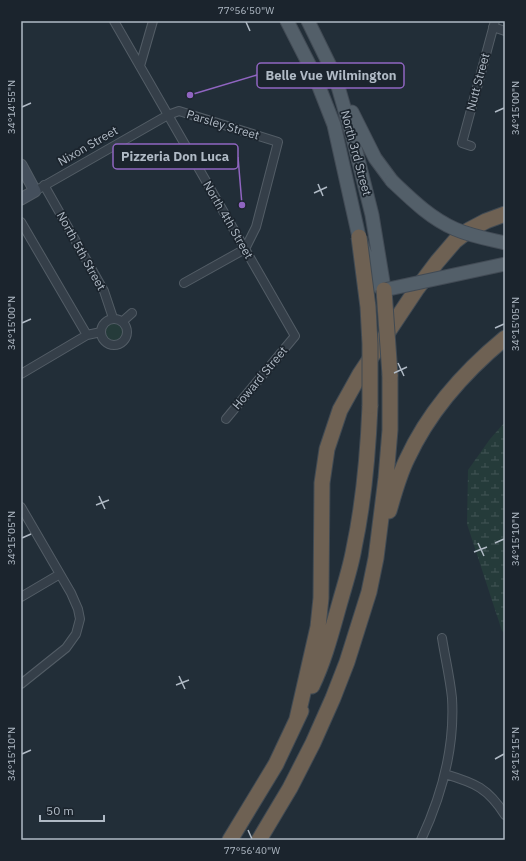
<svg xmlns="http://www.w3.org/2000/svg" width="526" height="861" font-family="'IBM Plex Sans',sans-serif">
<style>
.grass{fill:#253b3a}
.wetland{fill:url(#wetland-marsh)}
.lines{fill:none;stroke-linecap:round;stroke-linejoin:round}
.street-casing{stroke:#535d66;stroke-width:10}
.secondary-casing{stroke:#535d66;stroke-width:13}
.primary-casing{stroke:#424b55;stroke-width:15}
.highway-casing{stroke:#404a53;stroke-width:17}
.street{stroke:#353f49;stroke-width:8}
.secondary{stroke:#444f5c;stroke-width:11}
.primary{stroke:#535f69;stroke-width:13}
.highway{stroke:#6e6153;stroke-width:15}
.primary-bridge-casing{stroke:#424b55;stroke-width:15;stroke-linecap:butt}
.highway-bridge-casing{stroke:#404a53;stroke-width:17;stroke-linecap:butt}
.primary-bridge{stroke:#535f69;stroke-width:13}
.highway-bridge{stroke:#6e6153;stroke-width:15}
.ticks{fill:none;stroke:#b0bac5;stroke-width:1.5}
.labels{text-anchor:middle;stroke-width:3.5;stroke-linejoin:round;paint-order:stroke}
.street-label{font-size:12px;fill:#b0bac5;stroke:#1b242d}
.leader{fill:none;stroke:#9065c1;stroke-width:1.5}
.callout-dot{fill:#9065c1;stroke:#1b242d;stroke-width:1.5}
.callout{fill:#1b242d;stroke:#9065c1;stroke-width:1.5}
.callout-label{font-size:13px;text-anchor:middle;font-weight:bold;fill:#b0bac5}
.neatline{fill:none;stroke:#b0bac5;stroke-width:1.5}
.ticks-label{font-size:10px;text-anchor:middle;fill:#b0bac5}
</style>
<defs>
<pattern id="wetland-marsh" width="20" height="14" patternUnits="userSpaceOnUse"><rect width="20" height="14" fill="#253b3a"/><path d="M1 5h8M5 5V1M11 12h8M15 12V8" fill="none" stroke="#425555"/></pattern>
</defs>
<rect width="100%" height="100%" fill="#222e38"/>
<path class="grass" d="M105 332a9 9 0 1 1 18 0a9 9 0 1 1-18 0Z"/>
<path class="wetland" d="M505,422V633L502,631L467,524L468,470L490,439Z"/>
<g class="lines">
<defs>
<path id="street" d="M114,21L295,336L226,419
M493,27L505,31
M140,66L153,21
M471,146L462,143L495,21
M44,185L104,291L113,318
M35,191L168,115L179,111L278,142L256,227L245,249L184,283
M21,222L87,335
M101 332a13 13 0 1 1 26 0a13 13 0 1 1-26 0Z
M123,321L132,313
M21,374L87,335L101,332
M21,507L71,593L78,609L80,619L76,634L66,648L21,684
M21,597L60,574
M445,774C475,783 488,788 505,815
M421,840C442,795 455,748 452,698C450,678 445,657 442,638"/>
<path id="secondary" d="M21,165L35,191L21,199"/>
<path id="primary" d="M287,21L314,74L334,125L359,237L376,283L378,286L384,290
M308,21L335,76L352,135L372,215L384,288
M352,112L375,158L392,181"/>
<path id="highway" d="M389,511C394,494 399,475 407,459C429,411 465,371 505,338
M312,686C325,659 332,630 340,602C345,584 351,566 354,548C364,501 368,454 370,406
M297,719L318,627L321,598L322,483L327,449L340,410L360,374L416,290L437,262L455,241L469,230L486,221L505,214
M230,840L276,764L301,711
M259,840L290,788L313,743L333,698L347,662L369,592L376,558L386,478L390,430V375"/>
</defs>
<use href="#street" class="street-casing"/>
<use href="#secondary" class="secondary-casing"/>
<use href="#primary" class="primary-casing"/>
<use href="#highway" class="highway-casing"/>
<use href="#street" class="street"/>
<use href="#secondary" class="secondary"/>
<use href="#primary" class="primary"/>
<use href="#highway" class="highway"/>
<defs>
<path id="primary-bridge" d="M392,181C411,199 430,218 455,229C471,236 488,239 505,243
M384,290L505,264"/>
<path id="highway-bridge" d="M359,237L368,307L370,344V406
M384,290L390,375"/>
</defs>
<use href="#primary-bridge" class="primary-bridge-casing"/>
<use href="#highway-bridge" class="highway-bridge-casing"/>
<use href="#primary-bridge" class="primary-bridge"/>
<use href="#highway-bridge" class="highway-bridge"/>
</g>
<path class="ticks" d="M246,22L250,31M22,107L31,103M495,112L504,108M318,184L323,196M314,193L327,187M22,323L31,319M495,328L504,324M398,363L404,376M394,373L407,367M99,496L105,509M96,505L109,500M22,538L31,534M478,543L484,556M495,543L504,539M474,552L487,547M179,676L185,689M176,685L189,680M22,754L31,750M495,759L504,754M248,830L252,839"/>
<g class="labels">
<g class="street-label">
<text transform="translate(478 82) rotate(-75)" y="4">Nutt Street</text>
<text transform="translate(223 125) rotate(17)" y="4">Parsley Street</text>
<text transform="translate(88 146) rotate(-30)" y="4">Nixon Street</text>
<text transform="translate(356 153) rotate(75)" y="4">North 3rd Street</text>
<text transform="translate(228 220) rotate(60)" y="4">North 4th Street</text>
<text transform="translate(81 251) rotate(61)" y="4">North 5th Street</text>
<text transform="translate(260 378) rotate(-50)" y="4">Howard Street</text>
</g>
</g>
<path class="leader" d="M190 95L257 75M242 205L238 157"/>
<g class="callout-dot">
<circle cx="190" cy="95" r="4"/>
<circle cx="242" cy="205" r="4"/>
</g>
<g class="callout">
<rect x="257" y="63" width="147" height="25" rx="4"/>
<rect x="113" y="144" width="125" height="25" rx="4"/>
</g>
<g class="callout-label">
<text x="331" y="80">Belle Vue Wilmington</text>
<text x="175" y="161">Pizzeria Don Luca</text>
</g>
<rect width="526" height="861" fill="none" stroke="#1b242d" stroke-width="44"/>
<path d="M40 815v6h64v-6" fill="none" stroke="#b0bac5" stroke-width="2"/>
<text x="46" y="815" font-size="12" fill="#b0bac5" stroke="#1b242d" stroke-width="3" paint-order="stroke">50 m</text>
<rect x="22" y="22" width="482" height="817" class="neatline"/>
<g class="ticks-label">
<text x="246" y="14">77°56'50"W</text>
<text transform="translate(11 107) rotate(-90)" y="4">34°14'55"N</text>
<text transform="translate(515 108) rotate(-90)" y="4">34°15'00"N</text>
<text transform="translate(11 323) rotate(-90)" y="4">34°15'00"N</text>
<text transform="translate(515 324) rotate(-90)" y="4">34°15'05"N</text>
<text transform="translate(11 538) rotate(-90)" y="4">34°15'05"N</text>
<text transform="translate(515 539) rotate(-90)" y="4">34°15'10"N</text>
<text transform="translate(11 754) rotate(-90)" y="4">34°15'10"N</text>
<text transform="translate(515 754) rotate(-90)" y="4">34°15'15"N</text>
<text x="252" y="854">77°56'40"W</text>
</g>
</svg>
